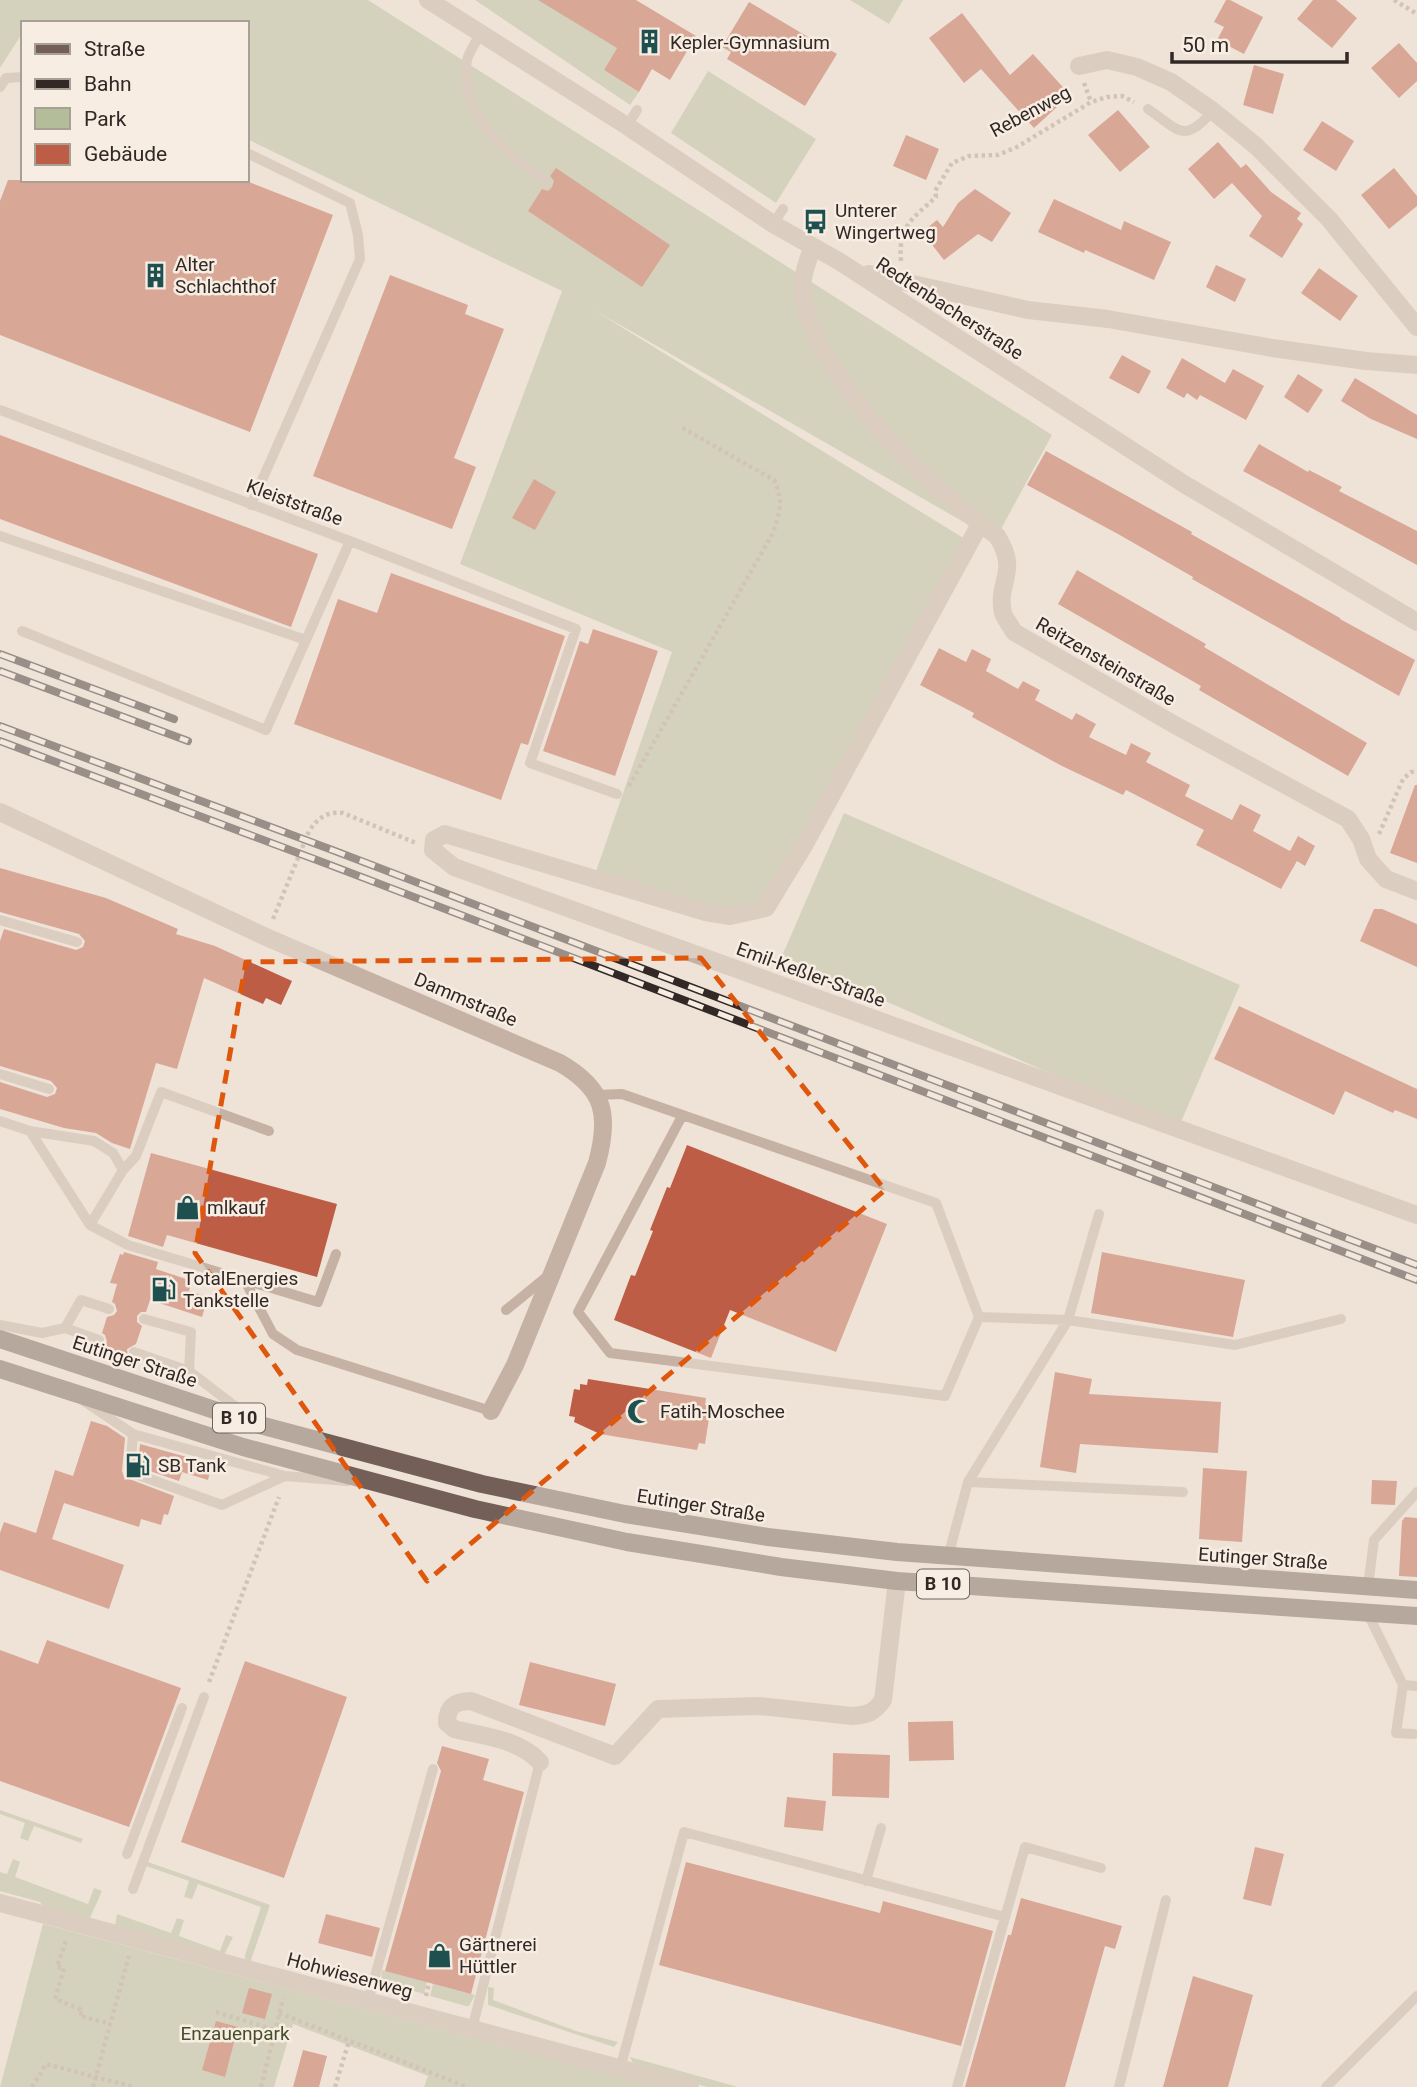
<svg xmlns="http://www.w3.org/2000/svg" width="1417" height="2087" font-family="Roboto,sans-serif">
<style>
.green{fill:#b3bd99}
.building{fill:#be5d46}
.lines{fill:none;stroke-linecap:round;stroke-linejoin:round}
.path{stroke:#b19c8f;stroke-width:4.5;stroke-dasharray:3.5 3.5;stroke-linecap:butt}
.lane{stroke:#c6b2a5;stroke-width:10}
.street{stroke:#c6b2a5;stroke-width:18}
.primary{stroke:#735f57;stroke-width:18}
.rail-casing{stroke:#322926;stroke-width:8}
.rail{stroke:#f7ede3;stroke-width:5;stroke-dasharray:16;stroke-linecap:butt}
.marked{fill:none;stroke:#df570d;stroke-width:5;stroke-dasharray:14 9;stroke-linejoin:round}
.labels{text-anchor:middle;stroke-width:5;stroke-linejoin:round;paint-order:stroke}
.shield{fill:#f7ede3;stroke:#6d645f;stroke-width:2}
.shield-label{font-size:18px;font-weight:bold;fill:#322926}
.poi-label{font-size:19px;fill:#322926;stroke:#f7ede3;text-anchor:start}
.street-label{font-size:19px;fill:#322926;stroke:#f7ede3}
.park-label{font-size:19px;fill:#444f2b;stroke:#f7ede3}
</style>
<rect width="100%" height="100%" fill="#efe3d8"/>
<path class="green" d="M0,0H368L1052,435L995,540L594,310L965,539L766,908L730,916L593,880L672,652L460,564L562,291L247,139V23H23V32L0,68Z
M475,0H553L617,48L604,70L639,92L630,105Z
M850,0H903L889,24Z
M708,71L816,139L776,203L671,133Z
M844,813L1240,985L1178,1129L782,956Z
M0,1810L83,1839L81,1843L34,1826L28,1841L20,1838L25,1823L0,1814Z
M13,1859L20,1862L15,1877L88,1904L94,1888L102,1891L90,1918L43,1907L40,1902L0,1891V1872L7,1874Z
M148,1862L270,1905L250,1963L245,1959V1955L261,1907L198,1884L192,1899L184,1897L189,1881L146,1866Z
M117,1914L171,1933L177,1918L184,1920L179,1936L220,1951L226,1935L233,1937L224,1955L115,1926Z
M43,1924L658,2087H424L428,2076L293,2024L274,2087H0Z
M382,1970L427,1982L424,1994L390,1984L388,1991L380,1988Z
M433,1984L475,1995L469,2006H466L430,1996Z
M488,1987L494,1988L493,2000L576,2031L618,2042L614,2047L488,2005Z
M630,2057L738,2087H707L634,2065Z"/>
<path class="building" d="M538,0H636L696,36L670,80L652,69L639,92L604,70L617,48Z
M1226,0H1230L1263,17L1244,54L1217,40L1224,27L1214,22Z
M1313,0H1336L1357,18L1332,48L1297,19Z
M749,2L837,54L805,106L727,59L731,52L722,47Z
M962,13L1010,75L1033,54L1070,95L1034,128L981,69L964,83L929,38Z
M1399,43L1417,63V81L1399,98L1371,68Z
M1254,65L1284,74L1273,114L1243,105Z
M1118,110L1150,147L1120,172L1088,135Z
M1322,121L1354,141L1336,171L1303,150Z
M906,135L939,149L926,180L893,166Z
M1218,142L1241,168L1246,164L1271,192L1301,213L1297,219L1303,224L1282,258L1249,236L1262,216L1232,183L1214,199L1188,169Z
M556,168L670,245L642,287L528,211L542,189L548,191L552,187L554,181L550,176Z
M1394,168L1417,196V206L1389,229L1361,195Z
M8,180H244L333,215L250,432L0,335V201Z
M975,189L1011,213L992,242L978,234L944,260L922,232L937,220L943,227L958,203Z
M1054,199L1121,230L1124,221L1171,242L1154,280L1085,250L1084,253L1038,232Z
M1216,265L1246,279L1235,302L1206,287Z
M1319,268L1358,296L1340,321L1301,293Z
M390,275L468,305L465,314L504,329L454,458L476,467L452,529L313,476Z
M1122,355L1151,371L1139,394L1109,378Z
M1182,358L1225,383L1233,369L1264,386L1246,420L1200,395L1197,400L1187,393L1184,398L1166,388Z
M1298,374L1323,390L1308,413L1284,397Z
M1355,378L1417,415V439L1371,419L1341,401Z
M0,435L318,554L291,627L0,519Z
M1259,444L1308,472L1309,470L1342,487L1339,491L1417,531V565L1243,471Z
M1046,451L1192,532L1191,534L1340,618V619L1415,660L1399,696L1192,579L1193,577L1118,534L1027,485Z
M534,479L556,492L535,530L512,518Z
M1077,570L1206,644L1204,647L1367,743L1348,776L1199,690L1201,686L1058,604Z
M391,573L565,636L528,745L521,743L501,800L294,724L338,599L377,613Z
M593,629L658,651L615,776L543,751L580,641L588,644Z
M939,648L966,662L972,649L991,659L986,671L1018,689L1023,681L1040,690L1035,700L1072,720L1076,713L1096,724L1089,737L1126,755L1131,743L1151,753L1146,762L1190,785L1185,796L1232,820L1240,804L1261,815L1253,831L1290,851L1298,836L1315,846L1305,866L1297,861L1281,889L1196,845L1204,830L1126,790L1123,795L1062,766L972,717L974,713L920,685Z
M1415,785H1417V863L1390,853Z
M0,868L106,898L178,929L176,934L215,946L292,981L281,1005L266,998L263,1004L204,978L177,1069L156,1063L130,1149L112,1143L96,1133L64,1128L0,1109V1082L47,1097L55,1094L57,1088L51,1081L0,1066V941L4,929L76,950L83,947L85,941L79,934L0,912Z
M1374,909H1382L1417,924V967L1360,941Z
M1239,1006L1417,1089V1119L1395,1110L1393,1113L1345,1091L1334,1115L1214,1059Z
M687,1145L887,1224L836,1352L730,1310L711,1358L614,1320L631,1275L635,1276L653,1231L650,1230L667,1187L670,1188Z
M151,1153L337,1204L317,1277L167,1235L163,1247L128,1236Z
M124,1252L158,1262L156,1269L192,1281L189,1291L208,1297L202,1317L150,1300L146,1312H141L137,1316V1322L142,1326L136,1344L127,1349L128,1357L99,1348L107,1342L105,1335L102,1333L107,1317L114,1315L117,1311L115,1304L112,1302L117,1284L110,1283L120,1254L123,1255Z
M1102,1252L1245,1280L1233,1337L1091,1313Z
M1055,1372L1092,1379L1089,1394L1221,1402L1218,1453L1080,1444L1076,1473L1040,1467Z
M588,1379L706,1398L705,1405L711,1406L705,1444L699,1443L697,1450L600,1434L574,1422L575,1417L569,1416L574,1389L580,1390V1384L587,1385Z
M91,1421L107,1426L125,1438L122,1471L124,1477L174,1496L168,1515L164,1514L161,1525L141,1519L139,1527L64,1503L52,1539L124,1565L109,1609L0,1570V1533L4,1522L36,1533L55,1470L73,1476Z
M140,1444L212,1464L208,1480L182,1472L179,1481L138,1467Z
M1203,1468L1247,1471L1242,1542L1199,1539Z
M1372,1480L1397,1481L1395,1505L1371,1504Z
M1405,1517L1417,1518V1577L1399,1576L1402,1521Z
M47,1640L181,1688L129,1827L0,1781V1650L38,1664Z
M245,1661L347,1697L284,1878L181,1842Z
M530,1662L616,1684L605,1726L519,1705Z
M953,1721L954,1760L909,1761L908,1722Z
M442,1746L489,1759L483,1780L524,1792L471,1994L385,1971L441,1771L437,1763Z
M833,1753L890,1755L889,1798L832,1796Z
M787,1797L826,1801L823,1831L784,1827Z
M1255,1847L1284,1854L1271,1906L1243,1899Z
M686,1862L880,1913L883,1901L993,1931L961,2046L659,1965Z
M1021,1898L1122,1926L1115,1949L1105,1946L1065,2087H965L1008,1935H1011Z
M326,1914L380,1928L372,1957L318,1943Z
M1193,1976L1253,1995L1228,2087H1163Z
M249,1988L272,1994L265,2019L242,2013Z
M216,2021L238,2027L225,2077L202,2070Z
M303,2050L327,2056L319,2087H293Z"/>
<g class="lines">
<path class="path" d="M1394,0L1417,14
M1084,83L1091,102
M901,261C898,226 912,219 936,197L935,191L952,163L969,156L998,155L1017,147L1091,102L1107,97L1122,96L1134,102
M629,786L773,533C780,511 784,501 774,480L681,427
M1379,834L1403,779L1411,772H1417
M273,919L309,831C318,818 327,811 343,813L416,843
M209,1682L279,1497
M67,1943H65L57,1967L64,1968L55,1999L80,2009L79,2013L85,2014L84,2017L110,2024
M426,1996L429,1983
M216,2012L275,2030
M279,2013L467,2087
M32,2087L46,2064L134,2087
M93,2087L129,1956
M261,2087L283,1998
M335,2087L349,2041"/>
<path class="lane" d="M481,33C477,40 471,49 468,57C465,65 466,75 467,84C472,129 514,156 546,183
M0,87L6,78L23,77
M1148,109C1180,131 1183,144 1213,111
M627,126L637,110
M247,153L350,203L358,235L360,259L251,505
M773,224L783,209
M0,410L350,541L576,629L530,763L617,794
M0,536L306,640
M22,631L266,730L350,541
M0,920L77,942
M0,1074L49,1089
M597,1095L622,1094L936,1203L979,1317L945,1396L610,1353L578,1312L682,1116
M0,1121L30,1131L90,1225L128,1245L318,1302L336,1254
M30,1131L94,1141L113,1153L123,1170L90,1225
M123,1170L136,1156L161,1092L269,1131
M244,1279L273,1334L297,1350L491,1411
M506,1310L549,1275
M979,1317L1068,1320L1235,1345L1341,1319
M144,1319L191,1332L189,1371
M0,1325L42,1333L65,1328L99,1340
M65,1328L81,1300L109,1309
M134,1352L189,1371L249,1417
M84,1401L133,1434L130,1472L222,1505L285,1476L347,1481
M133,1434L285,1476
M968,1482L1183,1492
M948,1557L968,1482L1068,1320L1099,1214
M1368,1586L1374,1540L1417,1492
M1367,1612L1403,1685L1396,1733L1414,1734
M1403,1685L1417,1686
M127,1854L182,1708
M866,1881L881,1828
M133,1889L204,1697
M368,2001L433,1769
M472,2029L540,1762
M620,2069L684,1832L1005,1917
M957,2087L1025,1847L1101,1868
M1119,2087L1166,1900
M1326,2087L1417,1996"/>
<path class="street" d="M428,0L627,126L773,224L837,260L1184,484L1417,622
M1079,66L1107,60L1137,67L1171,82L1213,111L1256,146L1329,219L1417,327
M812,247C809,259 801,277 802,289C811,376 929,487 997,536C1020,572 996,582 1003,613C1005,619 1011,626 1014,632L1175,725L1348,819L1361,839L1368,859L1386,879L1417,891
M869,274L1028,310L1108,319L1272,348L1366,361L1417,365
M980,524L806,842L766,908L730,916L705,912L445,834L434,840L433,850L454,867L1417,1215
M0,812L266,937L560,1063C605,1089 610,1115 597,1163L515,1365L491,1411
M540,1762C519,1739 483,1736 454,1729L447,1723C447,1706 455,1701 471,1701L615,1756L658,1709L759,1706L852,1716C867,1715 874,1713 883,1700L897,1581
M0,1903L690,2087"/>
<path class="primary" d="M0,1339L260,1425L482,1484L625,1514L768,1537L897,1552L1417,1590
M0,1369L243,1447L475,1509L627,1542L781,1567L897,1581L1417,1616"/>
<defs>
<path id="rail" d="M0,654L174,719
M0,671L188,741
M0,726L335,851L1417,1265
M0,741L330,865L1417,1280"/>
</defs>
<use href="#rail" class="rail-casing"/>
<use href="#rail" class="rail"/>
</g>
<path d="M0 0H1417V2087H0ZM701,958L885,1190L427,1581L195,1253L246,962Z" fill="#efe3d8" fill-opacity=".55" fill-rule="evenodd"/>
<path class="marked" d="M701,958L885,1190L427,1581L195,1253L246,962Z"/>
<defs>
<symbol id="building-bare" viewBox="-9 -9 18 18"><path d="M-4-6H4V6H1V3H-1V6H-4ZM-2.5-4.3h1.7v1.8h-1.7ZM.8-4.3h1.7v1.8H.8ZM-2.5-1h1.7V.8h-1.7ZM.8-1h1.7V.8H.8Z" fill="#1e5050" stroke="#f7ede3" stroke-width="2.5" paint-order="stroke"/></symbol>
<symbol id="bus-bare" viewBox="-9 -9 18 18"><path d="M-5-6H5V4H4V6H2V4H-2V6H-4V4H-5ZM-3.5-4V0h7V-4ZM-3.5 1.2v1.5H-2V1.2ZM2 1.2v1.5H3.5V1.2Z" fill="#1e5050" stroke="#f7ede3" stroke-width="2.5" paint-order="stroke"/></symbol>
<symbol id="shop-bare" viewBox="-9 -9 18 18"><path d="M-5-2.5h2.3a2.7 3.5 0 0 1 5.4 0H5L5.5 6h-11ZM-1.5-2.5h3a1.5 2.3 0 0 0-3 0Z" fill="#1e5050" stroke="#f7ede3" stroke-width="2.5" paint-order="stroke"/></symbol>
<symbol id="fuel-bare" viewBox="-9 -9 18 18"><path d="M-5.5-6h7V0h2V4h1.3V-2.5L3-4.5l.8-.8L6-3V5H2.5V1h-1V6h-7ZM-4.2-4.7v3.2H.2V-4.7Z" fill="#1e5050" stroke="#f7ede3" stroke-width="2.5" paint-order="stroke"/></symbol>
<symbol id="mosque-bare" viewBox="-9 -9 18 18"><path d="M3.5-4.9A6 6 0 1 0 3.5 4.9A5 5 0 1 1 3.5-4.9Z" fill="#1e5050" stroke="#f7ede3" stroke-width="2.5" paint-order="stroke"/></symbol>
</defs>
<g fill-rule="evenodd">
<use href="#building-bare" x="632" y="24" width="35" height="35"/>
<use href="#bus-bare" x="798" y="204" width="35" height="35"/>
<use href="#building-bare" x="138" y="258" width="35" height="35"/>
<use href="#shop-bare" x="170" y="1190" width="35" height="35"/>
<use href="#fuel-bare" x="146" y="1272" width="35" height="35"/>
<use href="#mosque-bare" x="622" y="1394" width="35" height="35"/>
<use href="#fuel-bare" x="120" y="1448" width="35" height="35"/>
<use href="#shop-bare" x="422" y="1938" width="35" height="35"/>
</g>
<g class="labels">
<g class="shield">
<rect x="213" y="1403.5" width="52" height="29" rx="5"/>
<rect x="917" y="1569.5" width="52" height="29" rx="5"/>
</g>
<g class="shield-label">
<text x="239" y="1424">B 10</text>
<text x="943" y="1590">B 10</text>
</g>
<g class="poi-label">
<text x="670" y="49">Kepler-Gymnasium</text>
<text x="835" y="217">Unterer<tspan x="835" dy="22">Wingertweg</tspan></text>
<text x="175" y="271">Alter<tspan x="175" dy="22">Schlachthof</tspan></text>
<text x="207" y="1214">mlkauf</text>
<text x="183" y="1285">TotalEnergies<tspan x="183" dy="22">Tankstelle</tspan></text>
<text x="660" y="1418">Fatih-Moschee</text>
<text x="158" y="1472">SB Tank</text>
<text x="459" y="1951">Gärtnerei<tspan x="459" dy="22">Hüttler</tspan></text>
</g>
<g class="street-label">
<text transform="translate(1030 111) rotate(-28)" y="7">Rebenweg</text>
<text transform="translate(950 308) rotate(33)" y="7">Redtenbacherstraße</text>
<text transform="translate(295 502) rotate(20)" y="7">Kleiststraße</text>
<text transform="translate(1106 661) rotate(30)" y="7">Reitzensteinstraße</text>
<text transform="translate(811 974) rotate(20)" y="7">Emil-Keßler-Straße</text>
<text transform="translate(466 999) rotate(23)" y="7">Dammstraße</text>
<text transform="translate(135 1361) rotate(18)" y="7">Eutinger Straße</text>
<text transform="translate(701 1505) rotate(9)" y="7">Eutinger Straße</text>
<text transform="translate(1263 1558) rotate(4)" y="7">Eutinger Straße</text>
<text transform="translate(350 1975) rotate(15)" y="7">Hohwiesenweg</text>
</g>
<g class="park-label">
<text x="235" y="2040">Enzauenpark</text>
</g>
</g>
<rect x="21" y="21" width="228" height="161" fill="#f7ede3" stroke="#a89f97" stroke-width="2"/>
<rect x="35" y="44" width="35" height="10" fill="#735f57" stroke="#a89f97" stroke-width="2"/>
<text x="84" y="56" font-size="21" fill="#322926">Straße</text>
<rect x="35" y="79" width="35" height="10" fill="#322926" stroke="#a89f97" stroke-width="2"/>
<text x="84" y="91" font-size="21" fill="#322926">Bahn</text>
<rect x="35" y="108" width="35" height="21" fill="#b3bd99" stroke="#a89f97" stroke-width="2"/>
<text x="84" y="126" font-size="21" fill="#322926">Park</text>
<rect x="35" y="144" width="35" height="21" fill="#be5d46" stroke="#a89f97" stroke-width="2"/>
<text x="84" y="161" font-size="21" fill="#322926">Gebäude</text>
<path d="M1172 52v10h175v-10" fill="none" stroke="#322926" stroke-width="3.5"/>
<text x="1182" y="52" font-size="21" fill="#322926" stroke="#f7ede3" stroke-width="5" paint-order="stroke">50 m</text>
</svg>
